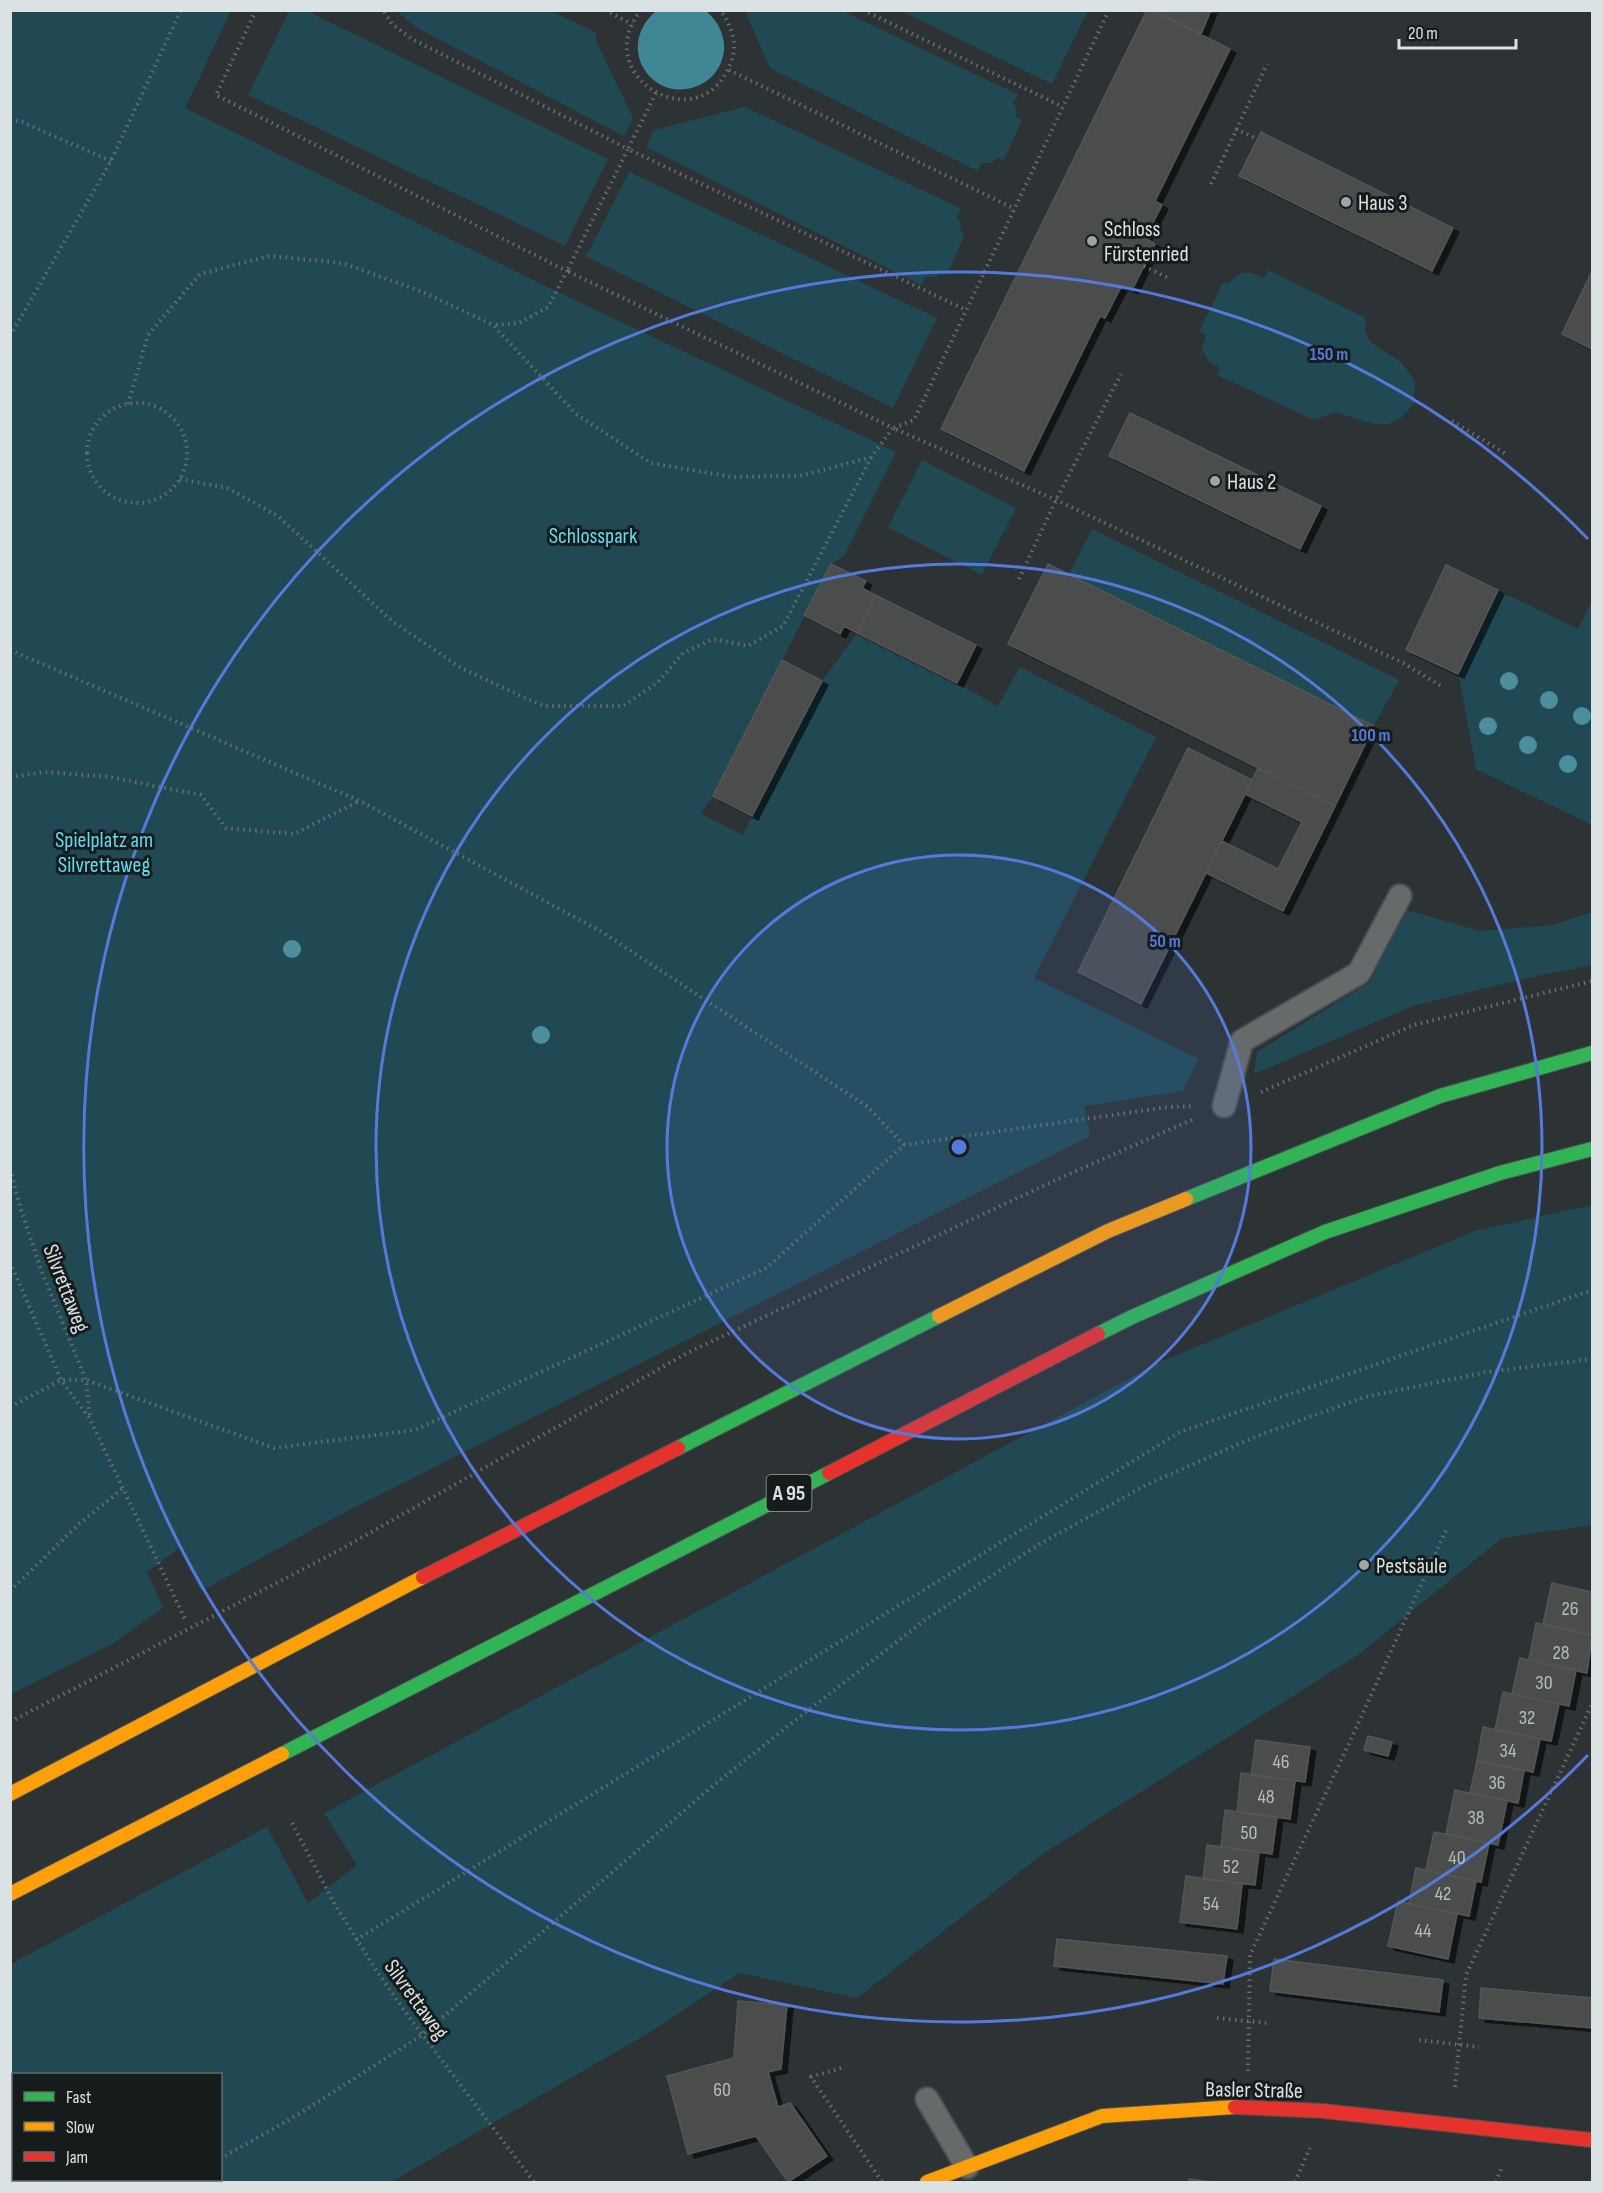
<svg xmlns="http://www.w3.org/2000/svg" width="1603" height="2193" font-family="'Sofia Sans Condensed',sans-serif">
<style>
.green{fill:#204953;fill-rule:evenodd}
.water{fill:#408796}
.building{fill:#4b4d4e;stroke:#545556;stroke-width:1.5;filter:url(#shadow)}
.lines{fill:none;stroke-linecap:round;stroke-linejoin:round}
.lane-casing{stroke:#494f50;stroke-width:26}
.fast-casing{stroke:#494f50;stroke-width:16}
.slow-casing{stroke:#494f50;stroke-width:16}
.jam-casing{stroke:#494f50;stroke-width:16}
.path{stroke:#696e70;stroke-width:4;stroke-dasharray:1.5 4.5;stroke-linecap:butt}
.lane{stroke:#666a6b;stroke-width:22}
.fast{stroke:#30b455;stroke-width:14}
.slow{stroke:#ff9f0a;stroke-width:14}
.jam{stroke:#e5322d;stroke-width:14}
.tree{fill:#4c8e9c}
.ring{fill:none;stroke:#567adb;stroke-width:3}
.poi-dot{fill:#9ea5a6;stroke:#161b1c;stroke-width:2}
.labels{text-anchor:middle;stroke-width:6;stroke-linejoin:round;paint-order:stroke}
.number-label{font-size:20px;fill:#b7bdbe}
.shield{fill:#161b1c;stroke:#a0a6a7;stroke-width:1.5}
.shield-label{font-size:21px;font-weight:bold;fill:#dbe2e3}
.poi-label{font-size:22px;fill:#dbe2e3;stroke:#161b1c;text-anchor:start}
.park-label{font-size:22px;fill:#65d8f2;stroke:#161b1c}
.street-label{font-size:22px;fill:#dbe2e3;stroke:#161b1c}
.centre{fill:#567adb;stroke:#161b1c;stroke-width:3}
.ring-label{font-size:18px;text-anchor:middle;font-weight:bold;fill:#567adb;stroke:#161b1c;stroke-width:6;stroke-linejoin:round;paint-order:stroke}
</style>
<defs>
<filter id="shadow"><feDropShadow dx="6" dy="4" stdDeviation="0" flood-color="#0009"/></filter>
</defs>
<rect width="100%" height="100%" fill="#2d3334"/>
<path class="green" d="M10,11H231L185,108L545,286L896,452L844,556L831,564L713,796L701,814L743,835L822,681L857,633L957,683L998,706L1020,667L1156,737L1034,978L1199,1059L1183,1091L1084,1106L1090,1136L330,1520L201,1591L179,1548L147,1572L163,1608L112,1644L11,1694Z
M289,11H307L608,159L565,246L248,95Z
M398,11H551L597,33L595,39L633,118L624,136L419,29L403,17Z
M745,11H842L1019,95L1013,102L1017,110L1016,117L1022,120L1003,161L998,158L991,163H981L978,171L770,68Z
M901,11H1088L1052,84Z
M745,107L962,209L957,216L961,224L960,231L965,234L947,275L942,273L935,277H925L921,285L646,147L654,130Z
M629,172L937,318L893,408L586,256Z
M1268,270L1366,318L1365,330L1370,342L1402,363L1415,381L1414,404L1401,418L1388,424H1374L1336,412L1314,420L1217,375L1220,368L1209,362L1202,349L1206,335L1199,332L1223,282L1228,284C1243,269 1245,270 1264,278Z
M922,460L1016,508L982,575L888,527Z
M1092,529L1399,680L1374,726L1069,575Z
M1499,591L1578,629L1592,601V825L1476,769L1459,676Z
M1407,910L1480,931L1553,925L1592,912V965L1523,979L1413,1006L1254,1074L1257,1052L1369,983Z
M1592,1205V1525L1502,1538L1358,1655L1044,1853L857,1998L740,1973L647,2034L391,2182H11V1964L267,1827L308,1903L357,1865L324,1813L1160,1362L1475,1231ZM14,2074H220V2180H14Z"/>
<path class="water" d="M656,11H706C718,21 725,35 724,51C722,64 716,75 705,82C658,111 611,50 656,11Z"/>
<path class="building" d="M1147,10H1152L1230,49L1155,201L1162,205L1145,238L1155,244L1132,290L1122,285L1105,318L1100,316L1024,471L941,429Z
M1152,10H1211L1201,34Z
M1261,132L1453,228L1432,271L1239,176Z
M1592,271V349L1562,334Z
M1130,413L1321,506L1300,549L1109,456Z
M831,564L866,581L862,588L875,595L857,633L844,626L840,634L804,615Z
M1048,564L1374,726L1335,806L1008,644Z
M1446,565L1498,590L1458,674L1406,650Z
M875,595L976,645L957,683L857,633Z
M782,660L822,681L752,816L713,796Z
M1188,748L1252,780L1141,1004L1078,972Z
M1258,768L1335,806L1283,911L1206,873L1222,841L1278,869L1302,822L1245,794Z
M1552,1583L1592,1592V1635L1543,1624Z
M1536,1623L1592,1635L1587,1673L1529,1660Z
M1520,1658L1576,1670L1569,1706L1512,1694Z
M1503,1692L1559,1704L1551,1741L1495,1730Z
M1483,1727L1540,1739L1533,1772L1477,1761Z
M1368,1736L1392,1742L1388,1756L1364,1750Z
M1256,1740L1310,1747L1305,1782L1251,1775Z
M1477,1761L1524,1771L1518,1803L1470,1793Z
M1241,1773L1295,1781L1290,1819L1237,1812Z
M1455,1790L1507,1801L1498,1845L1446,1834Z
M1225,1810L1277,1817L1272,1854L1221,1847Z
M1434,1832L1489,1843L1481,1882L1426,1870Z
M1207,1845L1259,1852L1255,1885L1203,1879Z
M1416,1868L1476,1881L1469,1916L1409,1904Z
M1186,1876L1242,1884L1237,1929L1180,1922Z
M1398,1901L1457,1914L1448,1959L1388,1946Z
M1057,1939L1227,1956L1223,1984L1054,1966Z
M1274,1959L1443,1980L1439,2012L1270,1991Z
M1481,1988L1592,1998V2028L1479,2018Z
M738,2001L787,2005L781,2069L768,2072L778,2107L790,2103L827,2156L788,2182L756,2136L688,2154L667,2076L734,2058Z
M1189,2179L1212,2182H1189Z"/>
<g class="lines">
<defs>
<path id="lane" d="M1224,1106L1242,1041L1359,973L1400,896
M927,2099L967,2167"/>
<path id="fast" d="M1186,1199L1440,1096L1592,1053
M1098,1334L1132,1317L1325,1232L1500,1173L1592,1149
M678,1448L939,1316
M282,1754L829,1473"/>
<path id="slow" d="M939,1316L1108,1231L1186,1199
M10,1794L423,1577
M10,1894L282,1754
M927,2182L1102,2116L1235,2107"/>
<path id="jam" d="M829,1473L1098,1334
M423,1577L678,1448
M1235,2107L1323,2111L1592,2140"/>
</defs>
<use href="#lane" class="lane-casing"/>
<use href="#fast" class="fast-casing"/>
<use href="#slow" class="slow-casing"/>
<use href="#jam" class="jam-casing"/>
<path class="path" d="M256,10L216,95L567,271L548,307L519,323L494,325
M605,10L632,24
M641,10C587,77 702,143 731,62C738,45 732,25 720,10
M863,10L1063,107
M1109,10L914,420L893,428L1056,500L1403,663L1441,686
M729,70L1015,209
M656,93L628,149L966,310
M10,120L22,122L111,161
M1236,129L1257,139
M1211,184L1267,64
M1144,266L1170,279
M10,336L111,161L181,10
M87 453a50 50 0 1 1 100 0a50 50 0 1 1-100 0Z
M128,404L148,335L200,274L269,256L342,263L423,292L493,325L576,414L651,463L733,477L800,476L872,457
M1452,421L1506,454
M180,479L227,488L278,516L392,621L461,668L543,706H623L657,683L683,653L713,639L748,646L783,626L872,456L893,428L567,271L628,149L412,39L392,24L383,10
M1019,579L1056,500L1121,374
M10,650L360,801L602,932L868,1107L904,1145
M10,777L45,772L110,777L201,795L226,828L294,834L359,801
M1261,1092L1414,1025L1592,981
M10,1169L21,1210L42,1272L86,1380L90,1418
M10,1262L61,1380L90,1419L185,1619
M10,1407L61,1380H86L274,1448L415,1430L766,1268L904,1145L1168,1107L1194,1106
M10,1591L79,1524L122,1489
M10,1722L336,1552L689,1352L1058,1179L1196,1118
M292,1823L334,1903L376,1970L409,2017L534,2182
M356,1940L1180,1432L1592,1290
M1217,2018L1266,2023
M1419,2040L1479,2047
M841,2068L811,2077L882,2182
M1248,2071L1250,1955L1352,1737L1446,1530
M1455,2087L1466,1975L1592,1704
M220,2159L299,2114L422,2035L714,1785L802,1715L925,1620L1038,1545L1146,1485L1257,1436L1365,1397L1487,1372L1592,1359
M180,2182L185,2180
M1295,2182L1310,2148
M1496,2182L1502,2166"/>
<use href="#lane" class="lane"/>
<use href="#fast" class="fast"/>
<use href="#slow" class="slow"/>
<use href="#jam" class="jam"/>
</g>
<g class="tree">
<circle cx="1509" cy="681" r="9"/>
<circle cx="1549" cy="700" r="9"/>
<circle cx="1582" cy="716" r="9"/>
<circle cx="1488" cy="726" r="9"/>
<circle cx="1528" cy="745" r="9"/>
<circle cx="1568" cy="764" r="9"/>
<circle cx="292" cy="949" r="9"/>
<circle cx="541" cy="1035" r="9"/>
</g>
<circle cx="959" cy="1147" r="292" fill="#567adb" fill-opacity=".12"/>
<g class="ring">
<circle cx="959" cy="1147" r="292"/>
<circle cx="959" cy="1147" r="583"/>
<path d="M1588 1755A875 875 0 1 1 1588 539"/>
</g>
<g class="poi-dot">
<circle cx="1346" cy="202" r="6"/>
<circle cx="1092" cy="241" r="6"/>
<circle cx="1215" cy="481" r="6"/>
<circle cx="1364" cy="1565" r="6"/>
</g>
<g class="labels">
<g class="number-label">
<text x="1570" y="1615">26</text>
<text x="1561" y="1659">28</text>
<text x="1544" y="1689">30</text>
<text x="1527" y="1724">32</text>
<text x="1508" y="1757">34</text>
<text x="1281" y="1768">46</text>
<text x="1497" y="1789">36</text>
<text x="1266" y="1803">48</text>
<text x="1476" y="1824">38</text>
<text x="1249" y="1839">50</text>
<text x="1457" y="1864">40</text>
<text x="1231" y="1873">52</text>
<text x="1443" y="1900">42</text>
<text x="1211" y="1910">54</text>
<text x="1423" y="1937">44</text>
<text x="722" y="2096">60</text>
</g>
<rect class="shield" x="766.5" y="1475" width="45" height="36" rx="4.5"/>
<g class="shield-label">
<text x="789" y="1500">A 95</text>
</g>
<g class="poi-label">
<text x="1358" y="210">Haus 3</text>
<text x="1104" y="236">Schloss<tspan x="1104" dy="25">Fürstenried</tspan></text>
<text x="1227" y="489">Haus 2</text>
<text x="1376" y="1573">Pestsäule</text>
</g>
<g class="park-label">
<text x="593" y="543">Schlosspark</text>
<text x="104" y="847">Spielplatz am<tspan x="104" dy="25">Silvrettaweg</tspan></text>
</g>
<g class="street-label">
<text transform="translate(67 1288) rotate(69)" y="8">Silvrettaweg</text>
<text transform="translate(417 1999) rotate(54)" y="8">Silvrettaweg</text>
<text transform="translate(1254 2089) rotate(1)" y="8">Basler Straße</text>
</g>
</g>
<circle cx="959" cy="1147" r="9" class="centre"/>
<g class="ring-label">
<text x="1329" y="360">150 m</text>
<text x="1371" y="741">100 m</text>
<text x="1165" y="947">50 m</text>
</g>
<rect width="1603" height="2193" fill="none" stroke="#dbe2e3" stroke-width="24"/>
<rect x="12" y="2073" width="210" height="108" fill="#161b1c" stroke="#656b6c" stroke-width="1.5"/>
<rect x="24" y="2092" width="30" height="9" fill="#30b455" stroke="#656b6c" stroke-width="1.5"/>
<text x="66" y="2103" font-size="18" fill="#dbe2e3">Fast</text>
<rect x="24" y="2122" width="30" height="9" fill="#ff9f0a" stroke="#656b6c" stroke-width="1.5"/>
<text x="66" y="2133" font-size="18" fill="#dbe2e3">Slow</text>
<rect x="24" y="2152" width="30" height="9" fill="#e5322d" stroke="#656b6c" stroke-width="1.5"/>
<text x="66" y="2163" font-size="18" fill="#dbe2e3">Jam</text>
<path d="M1399 39v9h117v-9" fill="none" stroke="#dbe2e3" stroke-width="3"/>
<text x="1408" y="39" font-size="18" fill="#dbe2e3" stroke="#161b1c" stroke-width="4.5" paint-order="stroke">20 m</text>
</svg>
